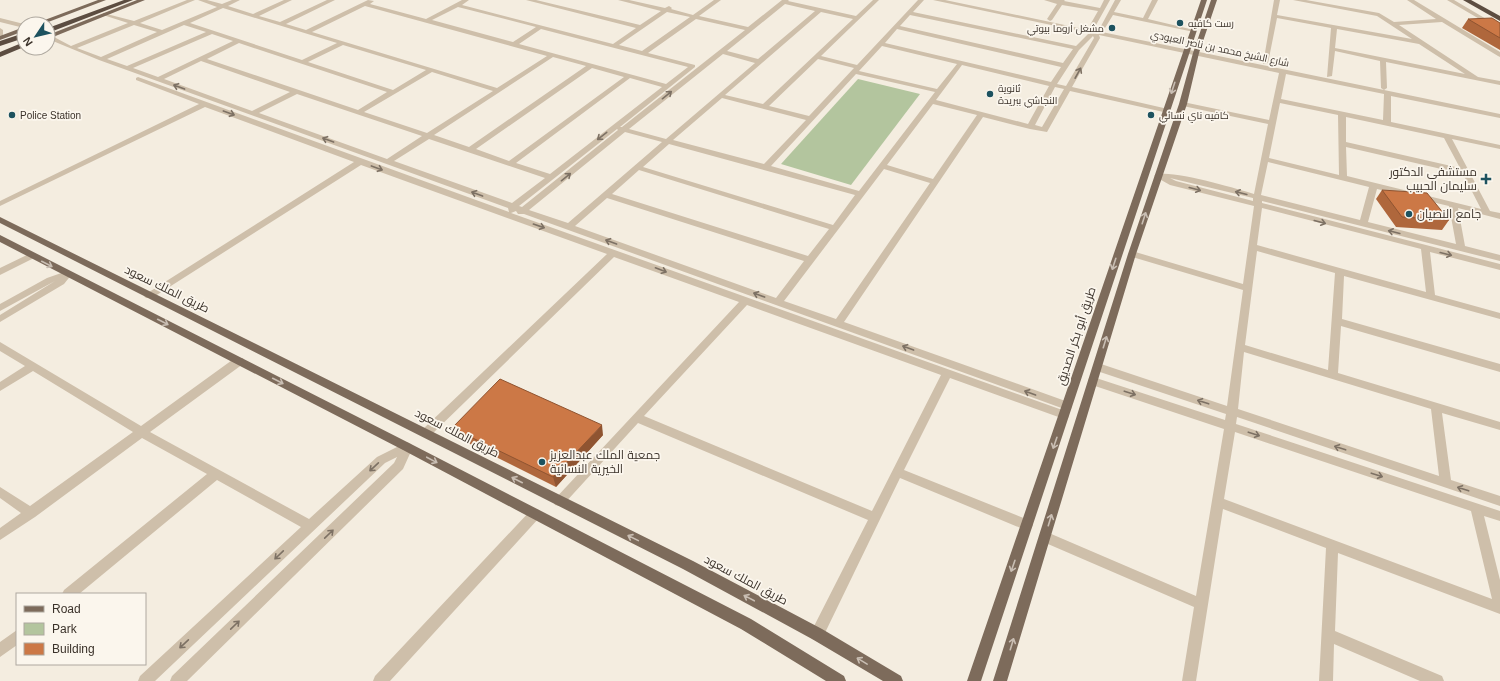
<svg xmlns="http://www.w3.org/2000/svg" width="1500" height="681" font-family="Arial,Cairo,sans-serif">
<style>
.green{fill:#b3c59e}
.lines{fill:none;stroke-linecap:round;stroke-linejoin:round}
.minor{fill:#cebfaa;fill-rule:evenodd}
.major{fill:#7d6b5b;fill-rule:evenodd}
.highway{fill:#5c4d41;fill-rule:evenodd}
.wall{fill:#af673c}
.shaded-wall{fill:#8f5431}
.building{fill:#cc7846;stroke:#8f5431}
.oneway{stroke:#7d7164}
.oneway2{stroke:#c9beb3}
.poi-dot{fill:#1d525f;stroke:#fbf6ed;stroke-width:1.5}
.labels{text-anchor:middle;stroke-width:3.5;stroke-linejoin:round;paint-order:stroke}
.far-poi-label{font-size:10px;fill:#3b322a;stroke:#fbf6ed;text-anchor:start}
.far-street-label{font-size:10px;fill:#3b322a;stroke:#fbf6ed}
.poi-label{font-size:12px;fill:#3b322a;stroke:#fbf6ed;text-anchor:start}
.street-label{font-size:12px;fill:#3b322a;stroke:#fbf6ed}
</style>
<rect width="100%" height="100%" fill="#f4ede0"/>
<path class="green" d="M858,79L920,94L851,185L781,164Z"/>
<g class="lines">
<path class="minor" d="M187,0H195L140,23L162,30L217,7L198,0H207L222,4L232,0H240L228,6L253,14L284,0H292L259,16L280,22L327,0H335L286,24L306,30L368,0L374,1L370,4L426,19L462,0H469L462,5L613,44L636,28L526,0H536L640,25L661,11L618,0H629L665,8L669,6L672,8L671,9L693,15L714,0H721L699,16L748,27L782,0H789L788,1L856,16L873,0H879L821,56L857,65L918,0H924L913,12L1076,46L1089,33L933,0H945L1093,31L1095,30L1090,25L1098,11L1062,5L1052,20L1050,21L1047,19L1057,4L1044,0H1065L1064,1L1100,8L1104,0H1110L1096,25L1098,27L1101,26L1115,0H1121L1114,12L1143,18L1152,0H1158L1148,19L1194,30V32L1113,15L1105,28L1097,31L1384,90L1381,88L1380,61L1335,51L1332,76L1327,77L1331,28L1277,18L1268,63L1263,64L1274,0H1280L1277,15L1412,39L1377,16L1293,0H1306L1379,13L1394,22L1436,19L1407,0H1414L1500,52V57L1498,56L1442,22L1399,25L1478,77L1500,81V85L1386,62L1387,88L1384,90L1500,114V118L1391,96V122L1500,145V149L1452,139L1490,211L1500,213V219L1458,208L1465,246L1500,255V261L1262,201V203L1500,264V270L1430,252L1435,295L1500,313V319L1344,276L1342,319L1500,364V372L1341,326L1338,373L1500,422V430L1442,413L1451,480L1500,496V506L1237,417L1236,424L1500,511V521L1484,516L1500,580V614L1338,553L1335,631L1442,676L1444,681H1420L1334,644L1333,681H1319L1326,548L1223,509L1196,681H1182L1194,607L1041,541L1039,537L1041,533L1045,532L1049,533L1196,596L1224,429L1089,384L1088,381L1089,378L1093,377L1225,420L1226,414L1094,370L1093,367L1094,364L1098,363L1227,406L1243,290L1129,256L1128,254L1132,251L1243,284L1254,206L1170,185L1154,176C1164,167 1237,189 1254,194L1268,124L1183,106L1179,104L1183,102L1269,120L1279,73L1099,35L1100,38L1072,87L1168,109V113L1070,91L1047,132L1030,129L983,117L844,322L1071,403L1072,406L1071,409L1067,410L524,214H518L516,211L511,213L1068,412L1069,415L1068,418L1064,419L950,378L904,470L1031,521L1033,525L1031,529L1027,530L1023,529L900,478L822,639L817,641L812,639L810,634L868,520L638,423L563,505L559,506L555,505L553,501L739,302L614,257L430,436L426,437L422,436L420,433L422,430L607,254L361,165L152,298H146L144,296L146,294L354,162L205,107L0,206V201L199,104L136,80V78L138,77L509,212L508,208L99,60L48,39L50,34H54V37L71,46L128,23L103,15V13L134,21ZM785,4L815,11L758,59L727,51ZM365,6L547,56L497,88L312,32ZM458,7L536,27L513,42L432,20ZM223,8L337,43L302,60L190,23ZM667,12L690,17L642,51L619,45ZM821,12L853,19L763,104L725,95ZM910,15L1073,49L1063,63L900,26ZM696,19L745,30L622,127H620L695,67V65L648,53ZM134,25L157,32L101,57L77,48ZM184,25L206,32L127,66L107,59ZM541,29L688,67L666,84L519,44ZM897,29L1061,67L1051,82L885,43ZM1337,29L1419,44L1465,74L1335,48ZM212,34L233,41L158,77L133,68ZM1093,36L1094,38L1066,86L1057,84L1079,50ZM239,43L387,92L358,110L207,59ZM343,45L426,70L393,90L308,62ZM882,46L957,64L937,89L859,71ZM723,54L755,63L666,139L629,129ZM553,57L586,66L469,147L434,135ZM818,59L854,68L809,116L769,106ZM201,61L290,92L252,111L164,79ZM962,65L1049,86L1028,124L936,100ZM592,68L624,77L509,161L476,149ZM432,72L493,91L427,133L364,112ZM856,74L935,92L859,191L771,166ZM1286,74L1384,94L1383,120L1281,99ZM630,78L662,87L550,174L516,163ZM1055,87L1064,89L1042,127L1035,125ZM297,94L422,136L387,159L259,113ZM722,98L806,120L764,164L673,140ZM1280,103L1338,115L1339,175L1269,158ZM933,104L977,115L933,179L887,165ZM1346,117L1444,138L1460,168L1346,142ZM617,129L618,130L522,207L519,206ZM625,132L662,142L568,223L529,210ZM429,139L545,178L512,203L394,161ZM669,144L855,195L833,225L643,167ZM1346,147L1463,174L1481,209L1347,176ZM1268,162L1369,187L1360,220L1261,195ZM884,169L930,183L836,319L784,301ZM639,170L829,229L808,256L612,194ZM1170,178L1253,198V201L1176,181ZM1377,189L1449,206L1456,244L1368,222ZM607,198L804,261L776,298L575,226ZM1262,208L1421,249L1426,292L1257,245ZM1257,251L1335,273L1328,370L1245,345ZM747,305L941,375L872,511L644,416ZM1244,352L1431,409L1439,476L1238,409ZM1235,432L1471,511L1492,599L1224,499Z
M1447,0H1454L1493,23L1488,24Z
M0,18L24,24V28L0,22Z
M0,28L3,30V36L0,38Z
M31,253L34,254L35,256L34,258L0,275V268Z
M67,271L72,274L64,284L0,322V315L55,281L0,311V304L47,278Z
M0,342L141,426L235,358H243L244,361L243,364L150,432L309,519L377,457L407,442L411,444L413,447L403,469L187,681H170L172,676L394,463L397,457L385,463L155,681H138L140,676L301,527L217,480L79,594H62L64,590L207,474L142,438L35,517L0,540V528L21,513L0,498V487L30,506L133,432L33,371L0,391V382L25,366L0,351Z
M535,509L539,510L541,514L539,518L390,681H373L375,676L531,510Z
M17,630V645L0,657V642Z"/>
<path class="major" d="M98,0H106L43,24H34Z
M137,0H145L48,39V35Z
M1201,0H1207L981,681H967Z
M1211,0H1217L1199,53L1187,104L1136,254L1007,681H993L1128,254L1179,104L1193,53Z
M24,27V31L0,40V36Z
M0,217L693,561L822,629L901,676L903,681H883L812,639L683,569L0,223Z
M0,235L411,444L751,619L844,676L846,681H826L741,629L403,450L0,242Z"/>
<path class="highway" d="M124,0H133L48,33V28Z
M1463,0H1471L1500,16V21Z
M24,33V38L0,46V41Z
M24,42V47L0,57V52Z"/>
</g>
<path class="wall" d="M1468,19L1500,23V50L1462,28Z
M1382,190L1449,220L1442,230L1396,227L1376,199Z
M452,428L603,435L556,487L456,437Z"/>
<path class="shaded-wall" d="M602,425L603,435L556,487L553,477Z"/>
<path class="building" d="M1492,18L1500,23V38L1468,19Z
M1382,190L1427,193L1449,220L1402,217Z
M500,379L602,425L553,477L452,428Z"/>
<defs><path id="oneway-shaft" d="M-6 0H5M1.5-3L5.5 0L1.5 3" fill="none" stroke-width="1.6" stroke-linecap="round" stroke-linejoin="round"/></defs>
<g class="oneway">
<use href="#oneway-shaft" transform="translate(1078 73) rotate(-61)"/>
<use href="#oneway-shaft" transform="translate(179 87) rotate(-160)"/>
<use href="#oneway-shaft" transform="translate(667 95) rotate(-39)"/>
<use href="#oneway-shaft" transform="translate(229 113) rotate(20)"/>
<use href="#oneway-shaft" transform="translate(602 136) rotate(142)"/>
<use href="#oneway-shaft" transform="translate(328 140) rotate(-160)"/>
<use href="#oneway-shaft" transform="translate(377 168) rotate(20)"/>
<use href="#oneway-shaft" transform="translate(566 177) rotate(-39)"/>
<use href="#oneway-shaft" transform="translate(1195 189) rotate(15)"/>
<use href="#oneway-shaft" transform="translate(1241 193) rotate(-166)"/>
<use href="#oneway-shaft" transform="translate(477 194) rotate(-160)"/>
<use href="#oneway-shaft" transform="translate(1320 222) rotate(15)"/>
<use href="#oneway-shaft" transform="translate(539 226) rotate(19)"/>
<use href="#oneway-shaft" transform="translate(1394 232) rotate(-166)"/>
<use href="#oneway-shaft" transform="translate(611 242) rotate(-160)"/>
<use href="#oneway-shaft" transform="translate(1446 254) rotate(14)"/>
<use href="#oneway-shaft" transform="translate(661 270) rotate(21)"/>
<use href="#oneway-shaft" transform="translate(759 295) rotate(-160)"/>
<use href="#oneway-shaft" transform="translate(908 348) rotate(-160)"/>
<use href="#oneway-shaft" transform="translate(1030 393) rotate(-160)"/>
<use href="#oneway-shaft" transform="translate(1130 393) rotate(18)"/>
<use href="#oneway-shaft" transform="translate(1203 402) rotate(-162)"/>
<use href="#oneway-shaft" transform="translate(1254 434) rotate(18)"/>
<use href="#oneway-shaft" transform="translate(1340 448) rotate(-162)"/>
<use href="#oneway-shaft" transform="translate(374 467) rotate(137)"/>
<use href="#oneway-shaft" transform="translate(1377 475) rotate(18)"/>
<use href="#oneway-shaft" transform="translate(1463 489) rotate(-162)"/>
<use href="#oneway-shaft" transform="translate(329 534) rotate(-44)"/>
<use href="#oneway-shaft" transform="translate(279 555) rotate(136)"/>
<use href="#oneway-shaft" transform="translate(235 625) rotate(-44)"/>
<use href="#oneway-shaft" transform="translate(184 644) rotate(137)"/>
</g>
<g class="oneway2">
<use href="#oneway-shaft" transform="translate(1173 88) rotate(108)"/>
<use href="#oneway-shaft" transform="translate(1144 218) rotate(-72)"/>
<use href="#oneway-shaft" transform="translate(47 264) rotate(27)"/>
<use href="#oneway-shaft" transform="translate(1114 264) rotate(108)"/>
<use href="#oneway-shaft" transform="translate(163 322) rotate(27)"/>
<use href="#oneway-shaft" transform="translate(1105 342) rotate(-73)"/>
<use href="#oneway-shaft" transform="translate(278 381) rotate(27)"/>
<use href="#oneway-shaft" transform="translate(1055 443) rotate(109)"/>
<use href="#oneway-shaft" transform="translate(432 460) rotate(28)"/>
<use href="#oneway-shaft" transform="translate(517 480) rotate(-153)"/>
<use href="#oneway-shaft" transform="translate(1050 520) rotate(-73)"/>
<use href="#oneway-shaft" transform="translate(633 538) rotate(-154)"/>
<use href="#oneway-shaft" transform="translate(1013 566) rotate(109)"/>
<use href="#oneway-shaft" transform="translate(749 598) rotate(-152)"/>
<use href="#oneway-shaft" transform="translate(1012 644) rotate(-73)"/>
<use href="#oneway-shaft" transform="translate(862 661) rotate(-149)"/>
</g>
<g class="poi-dot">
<circle cx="1180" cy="23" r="4"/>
<circle cx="1112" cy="28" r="4"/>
<circle cx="990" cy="94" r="4"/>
<circle cx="12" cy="115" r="4"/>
<circle cx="1151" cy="115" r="4"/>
<path d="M1484 173h4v4h4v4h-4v4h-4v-4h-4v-4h4z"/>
<circle cx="1409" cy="214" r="4"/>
<circle cx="542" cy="462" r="4"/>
</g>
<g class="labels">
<g class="far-poi-label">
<text x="1188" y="27">رست كافيه</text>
<text x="1104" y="32" text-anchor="end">مشغل أروما بيوتي</text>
<text x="998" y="92">ثانوية<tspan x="998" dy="12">النجاشي ببريدة</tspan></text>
<text x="20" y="119">Police Station</text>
<text x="1159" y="119">كافيه ناي نسائي</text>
</g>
<g class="far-street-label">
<text transform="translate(1220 48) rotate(12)" y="4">شارع الشيخ محمد بن ناصر العبودي</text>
</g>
<g class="poi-label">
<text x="1477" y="176" text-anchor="end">مستشفى الدكتور<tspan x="1477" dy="14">سليمان الحبيب</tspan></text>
<text x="1417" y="218">جامع النصيان</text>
<text x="550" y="459">جمعية الملك عبدالعزيز<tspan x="550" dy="14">الخيرية النسائية</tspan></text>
</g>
<g class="street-label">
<text transform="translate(167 289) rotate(26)" y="4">طريق الملك سعود</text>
<text transform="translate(1076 336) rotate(-72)" y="4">طريق أبو بكر الصديق</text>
<text transform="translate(457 433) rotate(27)" y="4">طريق الملك سعود</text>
<text transform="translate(746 580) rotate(28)" y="4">طريق الملك سعود</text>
</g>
</g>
<rect x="16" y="593" width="130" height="72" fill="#fbf6ed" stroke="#aea89f"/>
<rect x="24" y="606" width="20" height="6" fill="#7d6b5b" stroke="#aea89f"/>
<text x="52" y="613" font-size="12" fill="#3b322a">Road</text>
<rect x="24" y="623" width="20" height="12" fill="#b3c59e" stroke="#aea89f"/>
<text x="52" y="633" font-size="12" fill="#3b322a">Park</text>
<rect x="24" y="643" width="20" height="12" fill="#cc7846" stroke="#aea89f"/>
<text x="52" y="653" font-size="12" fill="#3b322a">Building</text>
<g transform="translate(36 36) rotate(235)"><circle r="19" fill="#fbf6ed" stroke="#aea89f"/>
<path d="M0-3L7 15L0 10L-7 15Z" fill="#1d525f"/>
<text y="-6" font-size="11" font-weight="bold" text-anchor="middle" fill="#3b322a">N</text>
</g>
</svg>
